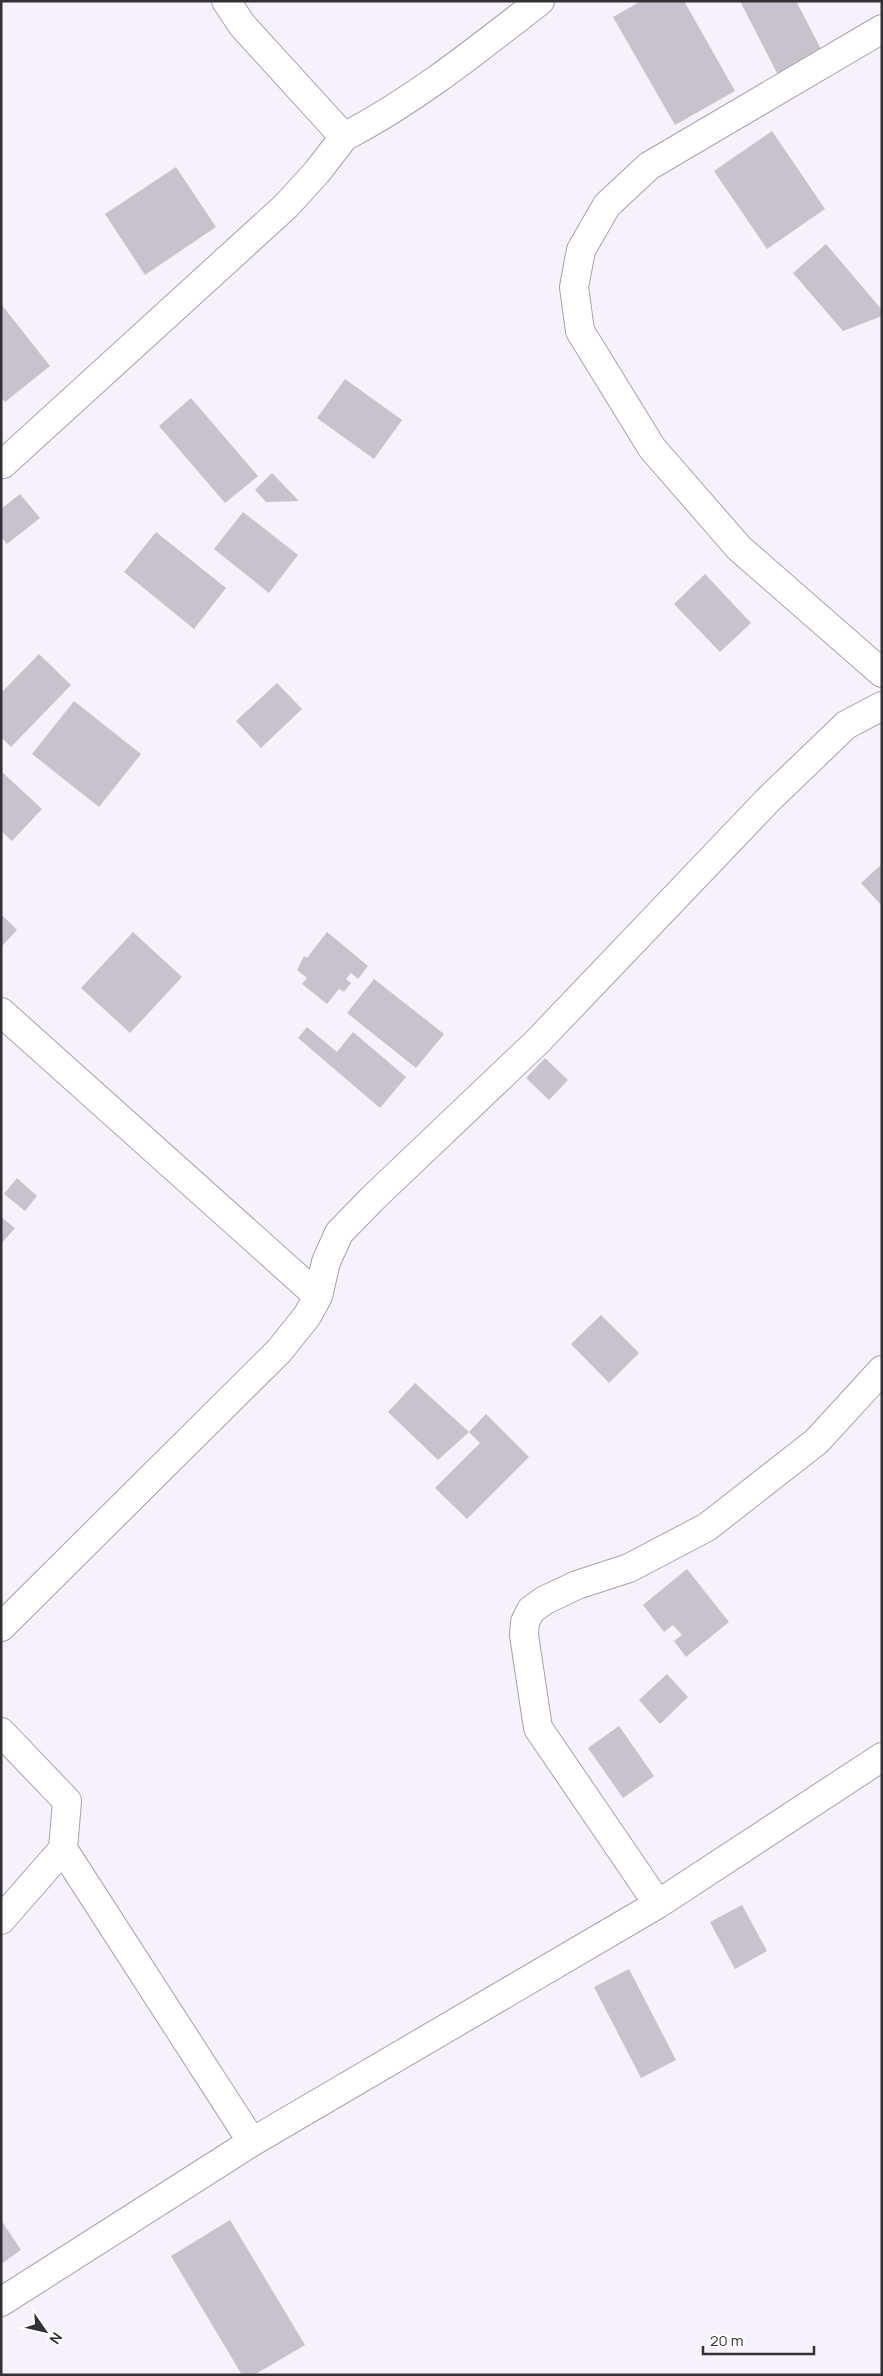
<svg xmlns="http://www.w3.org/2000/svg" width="883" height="2376" font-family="Manrope,sans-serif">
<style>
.building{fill:#c7c2cd}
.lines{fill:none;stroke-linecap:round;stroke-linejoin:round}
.minor-casing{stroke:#a6a1ac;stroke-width:30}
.minor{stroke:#fff;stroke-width:28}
</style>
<rect width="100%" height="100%" fill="#f6f1fc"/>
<path class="building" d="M641,1H684L735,91L675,125L613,17Z
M740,1H796L823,53L779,77Z
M772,131L825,209L767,249L714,171Z
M176,167L216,227L145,275L105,214Z
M826,244L882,310V316L843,331L793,273Z
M1,304L50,366L5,402L1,397Z
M345,379L402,420L374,459L317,418Z
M191,398L258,476L225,503L159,426Z
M272,473L299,501L266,502L255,490Z
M20,494L40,518L7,544L1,537V509Z
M243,512L298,555L269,593L214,549Z
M156,532L226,588L194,629L124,572Z
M705,574L751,623L720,652L674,604Z
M39,654L71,685L11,747L1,737V693Z
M277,683L302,709L261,748L236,721Z
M74,701L141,754L99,807L32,754Z
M1,771L42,809L12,841L1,831Z
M882,864V906L861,883Z
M1,914L17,930L1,947Z
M133,932L182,977L130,1033L81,988Z
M327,932L368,966L358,979L351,973L346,979L351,983L344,992L339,989L327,1004L302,984L307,978L297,970L304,956L307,958Z
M374,979L444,1034L416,1068L347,1013Z
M307,1027L337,1052L353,1032L406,1077L380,1108L298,1038Z
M545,1058L568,1080L549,1100L526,1078Z
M17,1178L37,1196L25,1211L4,1194Z
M1,1217L15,1228L1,1244Z
M601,1315L639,1353L609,1383L571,1344Z
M415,1383L469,1432L438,1460L388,1412Z
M486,1414L529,1457L467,1519L435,1488L480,1443L469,1432Z
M687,1569L729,1622L686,1657L674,1641L682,1635L673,1625L664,1632L643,1605Z
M667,1674L688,1697L660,1724L639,1700Z
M619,1726L654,1776L623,1798L588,1748Z
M742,1905L767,1951L735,1969L710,1922Z
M629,1969L676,2060L641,2078L594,1987Z
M1,2220L21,2250L1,2264Z
M230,2220L305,2345L254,2375H242L171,2256Z"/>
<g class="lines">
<defs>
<path id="minor" d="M226,1L242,25L344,137C415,100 477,50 540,1
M882,29L649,166L607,205L581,250L574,287L580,331L652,448L739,548L882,673
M3,464L286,206L317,172L344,137
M1,1012L318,1296
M1,1627L279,1351L307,1316L318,1296L326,1262L339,1233L373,1198L537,1042L768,800L846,725L882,706
M1,1732L67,1801L63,1849L1,1920
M63,1849L252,2142
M658,1904L538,1728L524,1635L525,1622L531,1610L545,1600L577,1585L629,1568L707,1527L817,1441L882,1370
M1,2302L252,2142L658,1904L882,1757"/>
</defs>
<use href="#minor" class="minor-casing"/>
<use href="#minor" class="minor"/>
</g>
<rect width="883" height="2376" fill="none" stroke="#333135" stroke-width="5"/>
<g transform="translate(45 2331) rotate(124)" stroke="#ffffff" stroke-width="4" paint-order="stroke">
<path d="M0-4L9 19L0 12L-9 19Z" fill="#333135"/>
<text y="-8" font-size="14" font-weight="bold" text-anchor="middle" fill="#333135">N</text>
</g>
<path d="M703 2346v8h111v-8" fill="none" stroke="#333135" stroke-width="2.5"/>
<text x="710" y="2346" font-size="15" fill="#333135" stroke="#ffffff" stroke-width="4" paint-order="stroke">20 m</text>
</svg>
